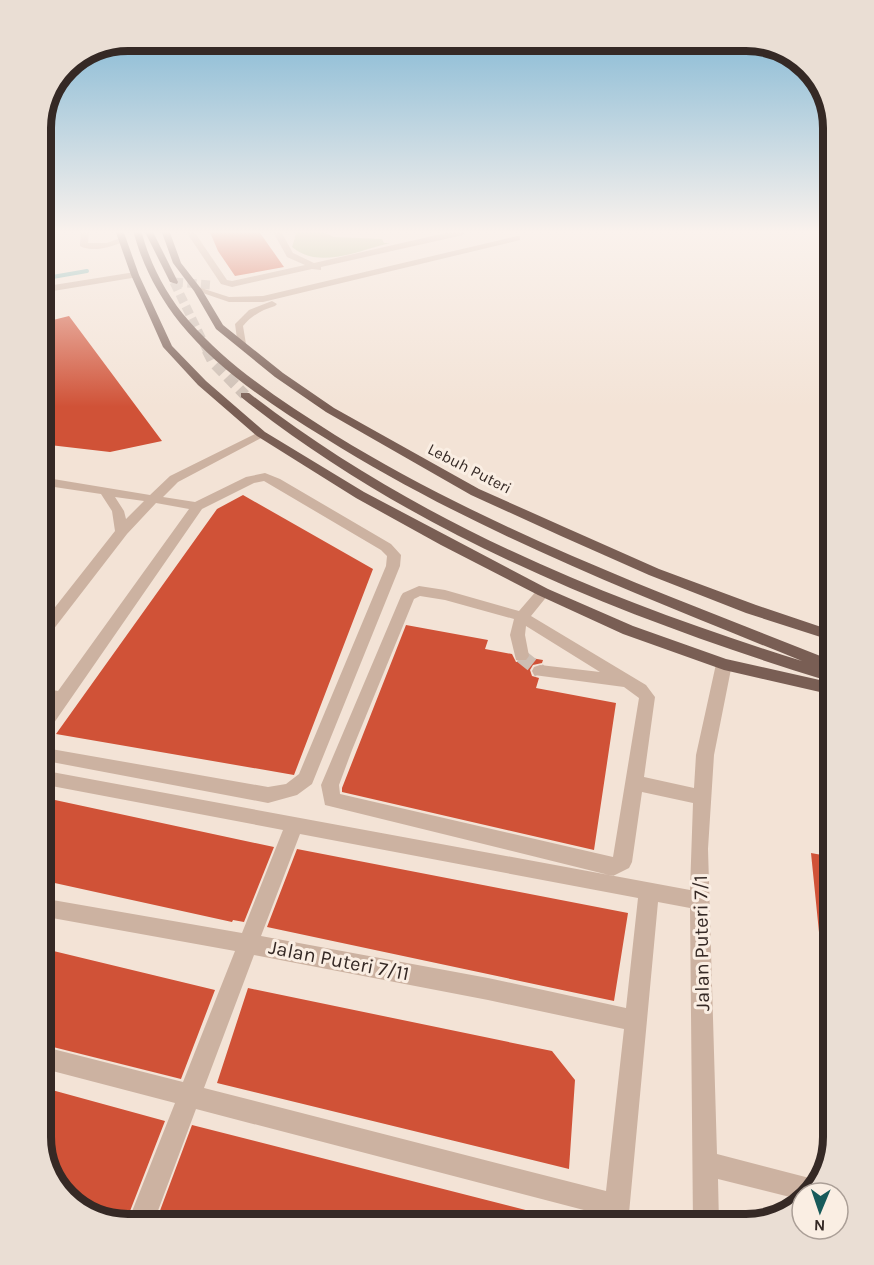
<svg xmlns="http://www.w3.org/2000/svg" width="874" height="1265" font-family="Karla,sans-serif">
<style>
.green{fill:#b7c395}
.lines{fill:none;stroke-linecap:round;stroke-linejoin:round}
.stream{stroke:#73b2b0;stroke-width:4}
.building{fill:#d05237}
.minor-tunnel-far1{stroke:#cdbeb3;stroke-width:9;stroke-dasharray:9 4.5;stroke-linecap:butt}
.minor-tunnel{stroke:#cdbeb3;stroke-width:14;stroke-dasharray:14 8;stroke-linecap:butt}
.major-tunnel-far1{stroke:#cdbeb3;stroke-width:9;stroke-dasharray:9 4.5;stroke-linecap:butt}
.major-tunnel{stroke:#cdbeb3;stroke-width:11;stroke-dasharray:11 6;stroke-linecap:butt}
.minor{fill:#ccb2a1;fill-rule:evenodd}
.major{fill:#795e54;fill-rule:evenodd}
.labels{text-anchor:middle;stroke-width:6;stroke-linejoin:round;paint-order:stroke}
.street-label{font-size:16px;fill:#352925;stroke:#faeee3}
.near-street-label{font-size:20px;fill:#352925;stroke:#faeee3}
.rim{fill:none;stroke:#352925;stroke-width:8}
</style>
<rect width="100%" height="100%" fill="#f3e3d6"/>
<path class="green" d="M293,230H319L334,237L382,239L384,243H390C360,250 319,270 292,247L296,234Z"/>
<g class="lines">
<path class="stream" d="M41,279L87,271"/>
</g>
<path class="building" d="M209,230H258L284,267L235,276L218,251Z
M69,316L162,441L110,452L41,444V323Z
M243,495L373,569L294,775L56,734L217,509Z
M406,625L488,640L485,649L512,654L516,662H526L531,658L543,660L542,663L533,665L530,670L532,676L539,678L536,688L616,703L594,850L342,792V788Z
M41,797L274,847L244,922L233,920L232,922L41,880Z
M297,849L628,913L614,1001L267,927Z
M811,853L833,857V952H821Z
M41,948L215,990L181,1079L41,1044Z
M248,988L552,1051L575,1080L569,1169L217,1083Z
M41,1087L165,1121L125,1224L84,1213L52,1180L40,1137Z
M192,1125L557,1218L556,1224H155Z"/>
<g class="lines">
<path class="minor-tunnel-far1" d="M174,282L211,285"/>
<path class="minor-tunnel" d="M521,656L540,671"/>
<path class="major-tunnel-far1" d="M174,282L208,352"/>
<path class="major-tunnel" d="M207,350L213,362L245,395"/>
<path class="minor" d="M81,230H89L88,243H107L123,237L127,239C116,247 92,253 80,246Z
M185,230H193L227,280L232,281L305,265L287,257L272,230H280L293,253L314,263L459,230H468L463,235L321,267V270L312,269L232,287L221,284Z
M517,236H520V240L263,302H229L194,290L198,287L229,297L263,296Z
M135,272L138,273V277L41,293V287Z
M272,301L277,304L275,306C262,310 252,315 243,326L246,344L238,346L235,324L249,310Z
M261,431L267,434L265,436L178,482L163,497L195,502L246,477L265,473L280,479L391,544L401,555L400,566L312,784L297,795L268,803L41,760V742L51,749L268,787L286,784L299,774L386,566L387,556L381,550L264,481L254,483L202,509L47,733L41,734V716L50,702L41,700V688L58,691L189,509L156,503L127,534L46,639L41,640V625L115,531L112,511L101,494L41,485V477L150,495L170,476ZM115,497L144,501L126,519L124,511Z
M419,586L445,590L519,611L538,589H548L550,592L548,595L531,616L646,685L655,697L644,777L694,788L696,755L716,664L718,660H730L732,664L714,755L708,849L717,1154L821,1181L809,1193H802V1200L718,1179L719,1224H693L690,908L658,902L628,1224H602L603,1215L196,1109L153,1224H127L175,1103L41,1068V1046L183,1082L235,951L41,916V898L242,933L283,830L41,784V770L690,890L693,803L642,792L632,862L629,868L613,876L325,805L321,785L401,596L403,593ZM420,596L445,600L514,619L510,635L516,660H526L529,656L525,635L526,626L600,672L540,665L534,667L532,671L534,675L624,687L639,698L613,857L340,794L339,785L352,750L414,599ZM300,834L638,898L626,1008L488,978L261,936ZM254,955L488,1000L624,1029L606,1191L204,1088Z"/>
<path class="major" d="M115,230H123L139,275L172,346L206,381L265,432L364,492L548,589L633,626L726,659L833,683V695L724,670L623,634L538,595L441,545L356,498L257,436L198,385L163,347L131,275Z
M133,230H141C150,264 166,295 189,321C230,368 283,402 335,435C491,531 664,594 833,661V673L831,678L825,680C618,616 412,533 241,397V393H249C412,520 606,600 802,661C639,595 475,532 325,438C273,406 219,371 180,323C158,295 142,265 133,230Z
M144,230H152L178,282L177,284L170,282Z
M161,230H169L181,263L202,290L223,325L283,373L334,408L479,489L571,530L659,569L756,605L833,631V641L746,613L649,575L561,536L471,495L326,412L275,377L216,329L194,291L173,263Z"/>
</g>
<linearGradient id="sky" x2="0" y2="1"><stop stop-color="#79b3d2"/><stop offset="0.57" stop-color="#faf2ed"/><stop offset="1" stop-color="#faf2ed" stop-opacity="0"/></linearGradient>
<rect width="874" height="407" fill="url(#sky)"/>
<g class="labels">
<g class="street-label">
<text transform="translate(470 468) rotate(27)" y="6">Lebuh Puteri</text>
</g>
<g class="near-street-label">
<text transform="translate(701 943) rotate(-91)" y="7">Jalan Puteri 7/1</text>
<text transform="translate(339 960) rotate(11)" y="7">Jalan Puteri 7/11</text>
</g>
</g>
<path d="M0 0H874V1265H0ZM128 51H746A77 77 0 0 1 823 128V1137A77 77 0 0 1 746 1214H128A77 77 0 0 1 51 1137V128A77 77 0 0 1 128 51Z" fill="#eaded4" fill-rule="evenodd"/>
<path class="rim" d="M128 51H746A77 77 0 0 1 823 128V1137A77 77 0 0 1 746 1214H128A77 77 0 0 1 51 1137V128A77 77 0 0 1 128 51Z"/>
<g transform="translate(820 1211) rotate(182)"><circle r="28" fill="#faeee3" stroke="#ab9f97" stroke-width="1.5"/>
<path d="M0-4.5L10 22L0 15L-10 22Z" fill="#175a5a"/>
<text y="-9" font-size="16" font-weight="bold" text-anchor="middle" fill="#352925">N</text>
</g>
</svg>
